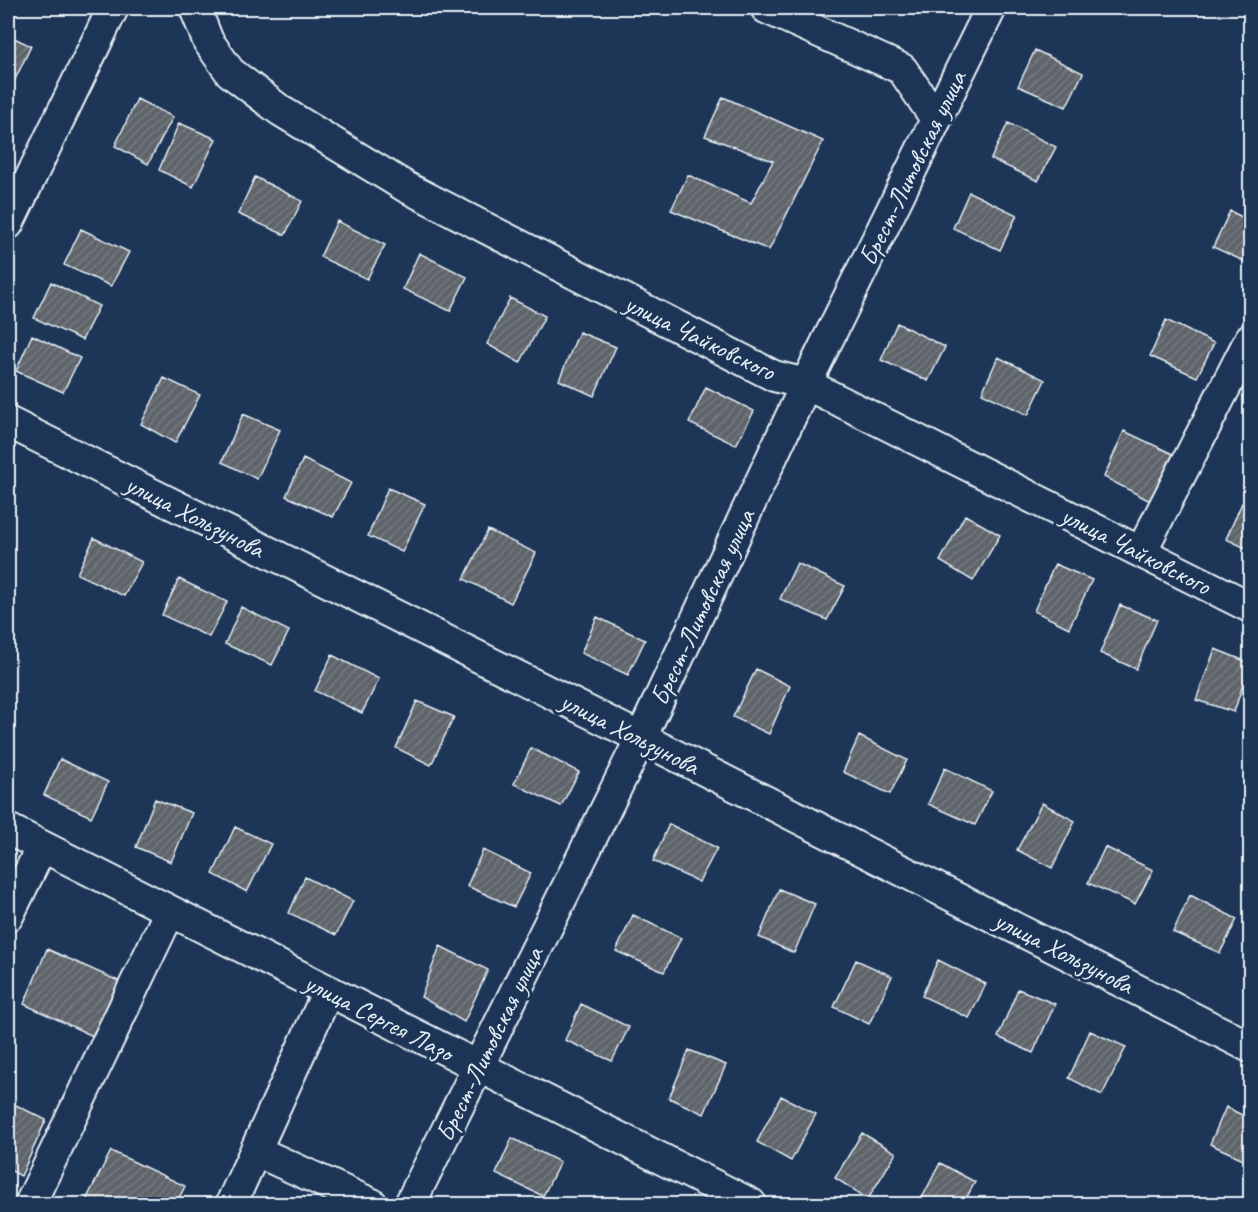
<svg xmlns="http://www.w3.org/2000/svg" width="1258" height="1212" font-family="Caveat,sans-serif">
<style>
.building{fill:url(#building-hatch);stroke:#e8f1f8;stroke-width:1.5}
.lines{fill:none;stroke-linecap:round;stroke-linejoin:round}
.minor-casing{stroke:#e8f1f8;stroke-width:34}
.minor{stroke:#1d3557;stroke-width:30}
.labels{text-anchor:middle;stroke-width:6;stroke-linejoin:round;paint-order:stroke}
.street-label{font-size:26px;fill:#e8f1f8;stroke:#1d3557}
</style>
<defs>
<pattern id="building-hatch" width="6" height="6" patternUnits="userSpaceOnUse" patternTransform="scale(1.5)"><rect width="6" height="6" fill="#5e646a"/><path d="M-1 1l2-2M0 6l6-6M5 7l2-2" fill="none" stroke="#757b80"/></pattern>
</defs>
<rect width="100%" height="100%" fill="#1d3557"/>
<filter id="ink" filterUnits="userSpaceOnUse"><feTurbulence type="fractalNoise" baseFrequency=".0167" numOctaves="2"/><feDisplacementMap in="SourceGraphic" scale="12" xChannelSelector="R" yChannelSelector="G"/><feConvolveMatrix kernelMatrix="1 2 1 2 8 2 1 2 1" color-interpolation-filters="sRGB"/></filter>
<g filter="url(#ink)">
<path class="building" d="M8,35L31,46L8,94Z
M1035,50L1083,73L1066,107L1018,86Z
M723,97L823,141L769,250L671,210L688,175L751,203L773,161L705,136Z
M137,99L173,117L148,164L115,146Z
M179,123L216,139L193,187L159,170Z
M1008,123L1056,147L1038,181L991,159Z
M255,177L302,201L285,235L238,214Z
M969,192L1017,215L1000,250L953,228Z
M1230,211L1250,221V264L1213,247Z
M337,221L385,245L367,279L320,257Z
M81,229L129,252L111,286L64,265Z
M419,253L467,277L450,311L403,289Z
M51,282L99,306L82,340L34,318Z
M510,298L545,316L520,363L487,344Z
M1166,320L1214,343L1197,377L1150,356Z
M897,323L945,347L928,381L881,360Z
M579,332L616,347L594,396L559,380Z
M32,335L80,358L63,392L16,371Z
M998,357L1045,380L1028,415L982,393Z
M164,378L200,395L175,443L141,424Z
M706,387L754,411L736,445L689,423Z
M243,414L280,430L257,479L222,462Z
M1124,431L1173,454L1150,501L1104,477Z
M303,459L351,483L333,517L286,496Z
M388,488L425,504L402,552L368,536Z
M1242,503L1250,507V550L1226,539Z
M965,515L1000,535L973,581L940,561Z
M488,530L536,553L511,603L464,579Z
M94,538L142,562L124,596L77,574Z
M797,563L845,586L827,620L780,599Z
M1055,564L1092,580L1069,628L1034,611Z
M179,579L227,602L209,637L162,615Z
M1120,605L1157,620L1136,669L1100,653Z
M241,607L289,631L272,665L225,644Z
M597,617L645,640L628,675L581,653Z
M1215,649L1250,663L1234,712L1196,700Z
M332,655L379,679L362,713L315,691Z
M756,669L790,686L769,734L733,717Z
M417,701L454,717L431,765L396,748Z
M859,736L907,760L890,794L843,772Z
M531,748L579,772L561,806L514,784Z
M60,759L108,782L91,817L44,795Z
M945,768L992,791L975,825L928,804Z
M155,799L192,813L171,862L136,847Z
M1042,803L1075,821L1052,868L1017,850Z
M669,824L717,848L699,882L653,861Z
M235,827L271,844L247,892L213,874Z
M1105,847L1153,870L1135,904L1088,883Z
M483,850L531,873L514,907L467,886Z
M305,877L353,901L336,935L289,913Z
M779,889L815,904L794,953L759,937Z
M1190,895L1237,919L1220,953L1173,932Z
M633,915L681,938L664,972L616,951Z
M440,946L488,970L464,1022L421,997Z
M47,949L123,983L95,1037L24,1004Z
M856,960L892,976L869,1024L834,1007Z
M938,960L986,984L969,1018L922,996Z
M1018,989L1055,1004L1033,1053L998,1037Z
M581,1004L629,1027L612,1061L565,1040Z
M1090,1031L1126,1047L1102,1095L1069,1078Z
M689,1050L726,1065L704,1114L669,1098Z
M781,1096L816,1114L791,1161L757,1142Z
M8,1101L46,1120L21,1176L8,1169Z
M1226,1107L1250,1119V1162L1210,1144Z
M862,1133L896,1153L868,1199L835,1178Z
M512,1138L560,1162L543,1196L496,1174Z
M111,1151L185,1186L176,1204H84Z
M940,1163L975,1182L963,1204H919Z"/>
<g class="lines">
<defs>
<path id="minor" d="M195,8L208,41L230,72L281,111L406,187L774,376L806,384L1250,607
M766,8L902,69L936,119
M8,224L113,8
M8,422L641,738L1250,1047
M1141,552L1250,339
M8,829L751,1204
M8,916L42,846
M256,1151L372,1204
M30,1204L170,911
M231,1204L328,991
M410,1204L641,738L806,384L991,8"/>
</defs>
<use href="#minor" class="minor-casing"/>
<use href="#minor" class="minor"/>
</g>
</g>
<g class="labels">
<g class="street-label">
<text transform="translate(912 168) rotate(-64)" y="9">Брест-Литовская улица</text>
<text transform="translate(700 337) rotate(26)" y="9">улица Чайковского</text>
<text transform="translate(195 516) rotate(27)" y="9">улица Хользунова</text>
<text transform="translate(1136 550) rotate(27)" y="9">улица Чайковского</text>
<text transform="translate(702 607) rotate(-65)" y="9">Брест-Литовская улица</text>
<text transform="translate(630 733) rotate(27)" y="9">улица Хользунова</text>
<text transform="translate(1064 952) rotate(27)" y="9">улица Хользунова</text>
<text transform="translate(379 1017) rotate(27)" y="9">улица Сергея Лазо</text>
<text transform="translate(489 1044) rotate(-64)" y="9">Брест-Литовская улица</text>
</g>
</g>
<rect width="1258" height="1212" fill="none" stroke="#1d3557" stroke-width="30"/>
<rect x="15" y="15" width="1228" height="1182" fill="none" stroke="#e8f1f8" stroke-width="2" filter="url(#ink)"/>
</svg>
